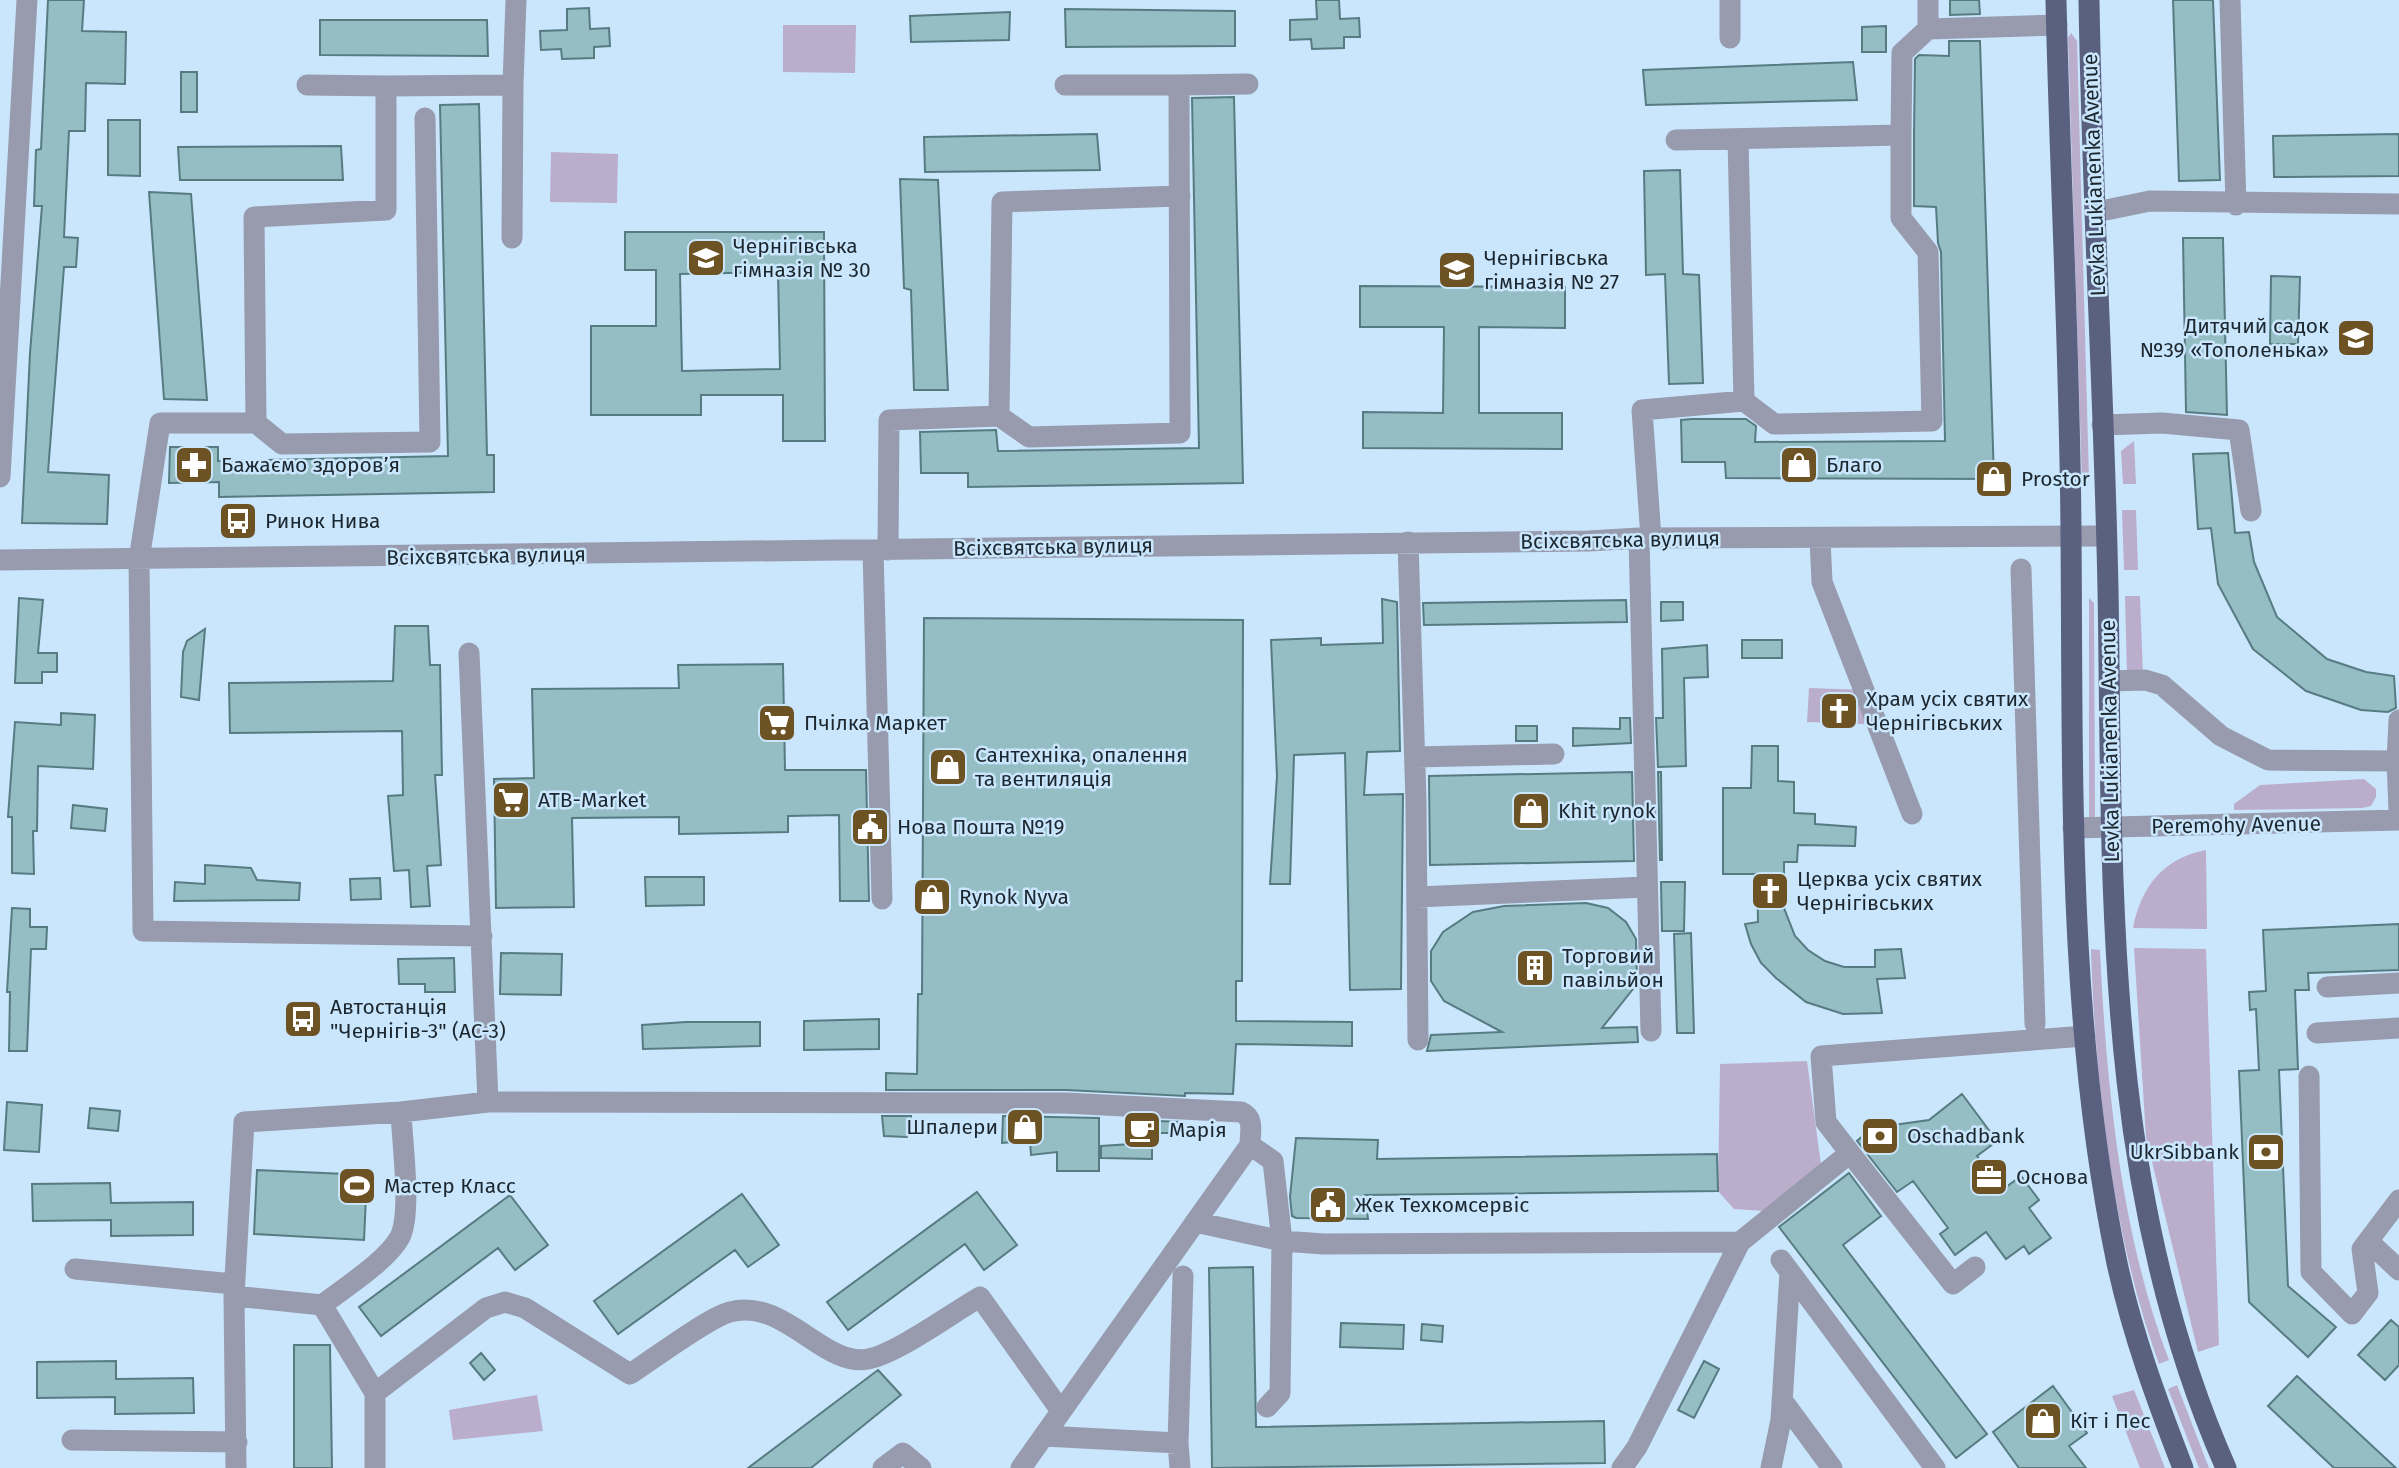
<svg xmlns="http://www.w3.org/2000/svg" width="2399" height="1468" font-family="'Fira Sans',sans-serif">
<style>
.green{fill:#bbadcc}
.building{fill:#95bdc4;stroke:#567c82;stroke-width:2;fill-rule:evenodd}
.lines{fill:none;stroke-linecap:round;stroke-linejoin:round}
.minor{stroke:#979bad;stroke-width:21}
.major{stroke:#5a6180;stroke-width:21}
.labels{text-anchor:middle;stroke-width:5;stroke-linejoin:round;paint-order:stroke}
.street-label{font-size:21px;fill:#1c272f;stroke:#c9e6fd}
.poi-label{font-size:21px;fill:#1c272f;stroke:#c9e6fd;text-anchor:start}
</style>
<rect width="100%" height="100%" fill="#c9e6fd"/>
<path class="green" d="M783,25H856L855,73L783,72Z
M2071,33L2077,41L2089,480L2082,484L2068,38Z
M551,152L618,154L617,203L550,202Z
M2134,441L2136,484H2123L2121,451Z
M2122,510H2136L2138,570H2124Z
M2125,596H2140L2143,675H2127Z
M2089,598L2094,603L2095,815L2094,820H2089Z
M1809,688L1866,690L1864,724L1807,722Z
M2364,779L2376,789V797L2371,806L2362,808L2234,810V804L2260,785Z
M2206,850L2207,929L2133,928C2141,887 2163,858 2206,850Z
M2134,948L2206,949L2219,1345L2198,1352L2146,1137Z
M2091,949L2100,950C2106,1082 2121,1236 2169,1360L2159,1364C2113,1238 2095,1083 2091,949Z
M1807,1061L1821,1165L1765,1211L1734,1209L1718,1191L1720,1064Z
M2177,1385L2209,1468H2199L2168,1389Z
M2134,1390L2165,1468H2140L2112,1396Z
M537,1395L543,1431L453,1440L449,1410Z"/>
<path class="building" d="M48,0H84L82,31L126,32L125,84L86,83L85,131H69L64,237L78,238L76,267H64L48,472L109,475L107,524L22,523L30,353L42,206H34L36,150L41,149Z
M1316,0H1339L1340,19L1359,18L1360,37H1344V48L1312,49L1311,39L1290,40V20L1317,19Z
M1950,0H1979L1980,14L1950,15Z
M2173,0H2213L2220,180L2179,181Z
M589,8L590,29L609,28L610,46L594,47V58L562,59L561,49L541,50L540,31L567,30V9Z
M1065,9L1235,11V46L1066,47Z
M1010,12L1009,40L911,42L910,16Z
M320,20H487L488,56L320,55Z
M1886,26V52H1862V27Z
M1949,41H1980L1994,479L1726,478L1725,462H1682L1681,420L1692,419H1746L1756,426L1755,442L1945,441L1941,252L1938,243L1936,207L1914,206V135L1915,59L1919,55L1949,56Z
M1853,62L1857,100L1646,105L1643,70Z
M181,72H197V112H181Z
M1234,97L1243,483L968,487V473H921L920,432L996,430L998,451L1199,448L1192,98Z
M479,104L487,455H494V492L219,497V482L169,483L170,447H218V461L448,456L440,105Z
M108,120H140V176L108,175Z
M1097,134L1100,170L925,172L924,137Z
M2399,134V176L2274,177L2273,136Z
M341,146L343,180H180L178,147Z
M1680,170L1683,274L1699,275L1703,383L1669,384L1665,274L1646,275L1644,171Z
M900,179L938,180L948,390H914L911,290L904,288Z
M149,192L191,194L207,400L164,399Z
M625,232H824L825,441H783V395H701V415H591V326H656V270H625ZM778,272L780,369L682,371L680,274Z
M2183,238H2223L2227,415L2186,412Z
M2271,276L2300,277L2298,344H2270Z
M1360,286L1565,287V328L1479,327V413H1562V449L1363,448V412L1443,413L1444,327H1360Z
M2228,453L2235,533L2249,532L2254,562L2277,617L2327,659L2366,672L2394,676L2396,708L2388,712L2361,710L2306,691L2253,649L2218,584L2211,528L2198,529L2193,454Z
M19,598L43,600L38,653H57V672H42V683H15Z
M1382,599L1397,602L1400,751L1367,752L1364,795L1403,794L1401,989L1350,990L1345,753L1294,755L1290,884H1270L1277,776L1271,640L1321,638V645L1383,643Z
M1626,600L1627,622L1424,625L1423,603Z
M1661,602H1683V620L1661,621Z
M924,618L1243,620L1242,981H1236V1021L1352,1022V1046L1236,1044L1233,1094L1185,1093V1096L1066,1090H886V1073L917,1074L918,994H922Z
M395,626H428L430,665H440L442,775H435L441,865L427,866L430,906L411,907L409,870L394,871L388,796L403,795L402,731L230,733L229,683L393,681Z
M205,629L199,700L181,697L183,652L187,641Z
M1742,640H1782V658H1742Z
M1707,645L1708,677L1684,678L1686,766L1658,767L1656,718H1663L1662,649Z
M783,664L785,770H866L869,901H840L839,815L788,816V832L679,834V817L572,818L574,907L496,908L494,779L534,778L532,689L679,688L678,665Z
M61,713L95,715L93,769L38,766L37,831H33L34,874L12,873V817H8L15,722L61,725Z
M1620,718H1630L1631,743L1573,746V728L1620,729Z
M1516,726H1537V741H1516Z
M1752,746H1778V781L1794,782V813L1815,814V824L1856,827L1855,846L1798,845L1797,862H1784V908L1795,936L1808,950L1825,961L1844,967H1875V950L1901,949L1905,978L1877,979L1882,1013L1843,1014L1806,1002L1776,978L1761,963L1751,944L1745,924L1758,922L1757,874H1723V788H1751Z
M1632,772L1634,861L1430,865L1429,776Z
M1658,772H1661L1662,860H1660Z
M73,805L107,809L105,831L71,828Z
M205,865L251,868L257,880L300,883L299,900L174,901L175,882L205,884Z
M645,877H704V905L646,906Z
M380,878L381,899L351,900L350,879Z
M1661,882H1685L1684,931H1662Z
M1586,903L1608,908L1626,922L1636,939L1637,984L1602,1028L1637,1027L1638,1042L1427,1051L1431,1035L1502,1032L1444,1001L1431,981V951L1443,932L1473,912L1504,906Z
M12,908L30,909V927H47L46,949H31L27,1051H9L10,992H7Z
M2399,924V970L2308,973L2309,990H2295L2298,1069L2279,1070L2288,1286L2336,1327L2308,1357L2249,1302L2239,1071L2259,1070L2256,1009L2250,1010L2249,992L2266,991L2263,930Z
M1691,933L1694,1033H1677L1674,934Z
M501,953L562,954L561,995L500,994Z
M454,958L455,992H425V984H399L398,959Z
M879,1019V1049L804,1050V1021Z
M686,1022H760V1046L643,1049L642,1025Z
M1962,1094L1997,1141L1977,1156L2002,1190L2021,1176L2039,1200L2029,1208L2051,1238L2029,1254L2024,1246L2006,1259L1986,1232L1955,1255L1940,1234L1948,1228L1913,1181L1897,1192L1857,1141L1872,1128L1929,1120Z
M7,1102L42,1105L39,1152L4,1150Z
M90,1108L120,1111L118,1131L88,1128Z
M882,1116H911L907,1137L884,1136Z
M1003,1116L1099,1118V1171H1057V1152L1031,1155L1030,1141L1002,1143Z
M1132,1120L1182,1122L1181,1133H1152V1159L1101,1158V1146L1131,1144Z
M1296,1138L1378,1140L1377,1159L1717,1154L1718,1191L1365,1195L1368,1219L1296,1218L1292,1216L1290,1197Z
M257,1170L367,1175L364,1240L254,1234Z
M1849,1173L1881,1216L1843,1245L1987,1434L1956,1458L1779,1227Z
M110,1183L111,1203L193,1202V1235L111,1236V1220L33,1221L32,1184Z
M977,1192L1017,1245L984,1270L965,1244L848,1330L827,1302Z
M742,1194L779,1245L748,1267L735,1250L618,1334L594,1301Z
M510,1195L548,1245L515,1270L498,1248L381,1336L359,1307Z
M1253,1267L1256,1427L1604,1421L1605,1463L1212,1468L1209,1268Z
M2391,1320L2399,1327V1365L2385,1380L2358,1355Z
M1341,1323L1404,1325L1403,1349L1340,1347Z
M1422,1324L1443,1326L1442,1342L1421,1340Z
M294,1345H330L332,1468H294Z
M481,1353L495,1370L484,1380L470,1363Z
M116,1361V1379L193,1378L194,1413L115,1414V1397L37,1398V1362Z
M1704,1361L1719,1369L1694,1418L1678,1410Z
M878,1370L901,1395L811,1468H748Z
M2297,1376L2396,1468H2334L2268,1406Z
M2053,1386L2087,1433L2069,1446L2086,1468H2019L1993,1432Z"/>
<g class="lines">
<path class="minor" d="M1730,0V38
M1928,0V29L2057,25
M2230,0L2236,205
M307,85L386,86
M513,85L516,0
M1065,85H1179
M425,118L430,442L282,444L256,423H160L139,560L143,931L482,936
M1738,139L1744,401
M1676,140L1901,135L1902,53L1928,29
M2096,212L2150,201L2399,204
M999,416L1002,202L1180,196
M256,423L254,217L386,210V86L513,85L512,238
M2102,425L2162,423L2239,430L2251,511
M0,477L27,0
M1639,538L1651,1031
M1651,538L1642,410L1744,401L1774,424L1932,421L1928,252L1901,218V135
M1820,539L1822,582L1912,814
M1408,542L1416,802L1418,1040
M873,550L882,899
M888,550L889,420L999,416L1029,437L1180,433L1179,85L1248,84
M0,560L1589,541L1639,538L2105,536
M2021,569L2035,1024
M469,653L488,1102L1065,1103L1241,1112C1255,1118 1250,1132 1250,1145L1021,1468
M2109,681L2145,680L2162,685L2221,736L2268,760L2397,761L2399,811
M1415,757L1554,754
M2397,761L2399,720
M2073,828L2399,820
M1417,897L1647,887
M2327,987L2399,983
M2317,1033L2399,1028
M2309,1076L2311,1272L2352,1314L2368,1293L2362,1249L2399,1200
M1250,1145L1273,1161L1282,1241L1280,1393L1267,1407
M1850,1153L1953,1284L1975,1267
M1195,1222L1282,1241L1324,1244L1740,1242L1850,1153L1826,1122L1821,1056L2085,1036
M2368,1241L2399,1270
M75,1269L234,1284
M1790,1272L1935,1468
M234,1296L244,1122L401,1112L488,1102
M322,1305C344,1288 387,1261 400,1237C412,1213 402,1141 401,1112
M375,1393V1468
M1782,1400L1832,1468
M1044,1436L1178,1443
M72,1440L237,1442
M236,1468L234,1296L322,1305L375,1393L486,1308L505,1302L525,1308L630,1374C652,1360 709,1317 730,1312C784,1297 824,1368 868,1359C898,1353 952,1313 980,1297L1061,1411
M883,1468L903,1453L921,1468
M1180,1468L1178,1443L1183,1276
M1622,1468L1637,1447L1740,1242
M1771,1468L1781,1420L1790,1272L1781,1260"/>
<path class="major" d="M2056,0C2060,179 2070,357 2071,536C2073,778 2067,1024 2117,1263C2132,1333 2157,1401 2183,1468
M2089,0C2092,196 2104,392 2108,589C2113,887 2102,1188 2226,1468"/>
</g>
<defs>
<symbol id="school-square" viewBox="-11 -11 22 22"><rect x="-9" y="-9" width="18" height="18" rx="4" fill="#6d5224" stroke="#c9e6fd"/><path d="M0-5L7-2L0 1L-7-2ZM-4 1L0 2.5L4 1V4Q0 6-4 4Z" fill="#fff"/></symbol>
<symbol id="pharmacy-square" viewBox="-11 -11 22 22"><rect x="-9" y="-9" width="18" height="18" rx="4" fill="#6d5224" stroke="#c9e6fd"/><path d="M-2-6h4v4h4v4h-4v4h-4v-4h-4v-4h4Z" fill="#fff"/></symbol>
<symbol id="shop-square" viewBox="-11 -11 22 22"><rect x="-9" y="-9" width="18" height="18" rx="4" fill="#6d5224" stroke="#c9e6fd"/><path d="M-5-2.5h2.3a2.7 3.5 0 0 1 5.4 0H5L5.5 6h-11ZM-1.5-2.5h3a1.5 2.3 0 0 0-3 0Z" fill="#fff"/></symbol>
<symbol id="bus-square" viewBox="-11 -11 22 22"><rect x="-9" y="-9" width="18" height="18" rx="4" fill="#6d5224" stroke="#c9e6fd"/><path d="M-5-6H5V4H4V6H2V4H-2V6H-4V4H-5ZM-3.5-4V0h7V-4ZM-3.5 1.2v1.5H-2V1.2ZM2 1.2v1.5H3.5V1.2Z" fill="#fff"/></symbol>
<symbol id="church-square" viewBox="-11 -11 22 22"><rect x="-9" y="-9" width="18" height="18" rx="4" fill="#6d5224" stroke="#c9e6fd"/><path d="M-1.2-6h2.4v3.5h3.3v2.4h-3.3V6h-2.4V-.1h-3.3v-2.4h3.3Z" fill="#fff"/></symbol>
<symbol id="supermarket-square" viewBox="-11 -11 22 22"><rect x="-9" y="-9" width="18" height="18" rx="4" fill="#6d5224" stroke="#c9e6fd"/><path d="M-6-5.5h2.5l.6 2H6L4.5 2H-2.5L-4.4-4H-6ZM-1.5 3.2a1.3 1.3 0 1 0 .1 0ZM3 3.2a1.3 1.3 0 1 0 .1 0Z" fill="#fff"/></symbol>
<symbol id="civic-square" viewBox="-11 -11 22 22"><rect x="-9" y="-9" width="18" height="18" rx="4" fill="#6d5224" stroke="#c9e6fd"/><path d="M-.6-6.5H3V-4.5H.6V-3L4-1V1h2V6H-6V1h2V-1L-.6-3ZM-1.2 2.5V6h2.4V2.5Z" fill="#fff"/></symbol>
<symbol id="building-square" viewBox="-11 -11 22 22"><rect x="-9" y="-9" width="18" height="18" rx="4" fill="#6d5224" stroke="#c9e6fd"/><path d="M-4-6H4V6H1V3H-1V6H-4ZM-2.5-4.3h1.7v1.8h-1.7ZM.8-4.3h1.7v1.8H.8ZM-2.5-1h1.7V.8h-1.7ZM.8-1h1.7V.8H.8Z" fill="#fff"/></symbol>
<symbol id="cafe-square" viewBox="-11 -11 22 22"><rect x="-9" y="-9" width="18" height="18" rx="4" fill="#6d5224" stroke="#c9e6fd"/><path d="M-5.5-4.5H6V0H3Q3 3.5 0 3.5H-2.5Q-5.5 3.5-5.5 0ZM3-3.2v2h1.7v-2ZM-6 4.5H4V6H-6Z" fill="#fff"/></symbol>
<symbol id="bank-square" viewBox="-11 -11 22 22"><rect x="-9" y="-9" width="18" height="18" rx="4" fill="#6d5224" stroke="#c9e6fd"/><path d="M-6-4H6V4H-6ZM0-2.3a2.3 2.3 0 1 0 0 4.6a2.3 2.3 0 1 0 0-4.6Z" fill="#fff"/></symbol>
<symbol id="office-square" viewBox="-11 -11 22 22"><rect x="-9" y="-9" width="18" height="18" rx="4" fill="#6d5224" stroke="#c9e6fd"/><path d="M-6-3h4V-5.5h4V-3h4V5H-6ZM-1-4.5V-3h2v-1.5ZM-6 0V1H6V0Z" fill="#fff"/></symbol>
<symbol id="stadium-square" viewBox="-11 -11 22 22"><rect x="-9" y="-9" width="18" height="18" rx="4" fill="#6d5224" stroke="#c9e6fd"/><path d="M0-5a6.5 5 0 1 0 0 10a6.5 5 0 1 0 0-10ZM-3.5-1.8h7v3.6h-7Z" fill="#fff"/></symbol>
</defs>
<g fill-rule="evenodd">
<use href="#school-square" x="684" y="236" width="44" height="44"/>
<use href="#school-square" x="1435" y="248" width="44" height="44"/>
<use href="#school-square" x="2334" y="316" width="44" height="44"/>
<use href="#pharmacy-square" x="172" y="443" width="44" height="44"/>
<use href="#shop-square" x="1777" y="443" width="44" height="44"/>
<use href="#shop-square" x="1972" y="457" width="44" height="44"/>
<use href="#bus-square" x="216" y="499" width="44" height="44"/>
<use href="#church-square" x="1817" y="689" width="44" height="44"/>
<use href="#supermarket-square" x="755" y="701" width="44" height="44"/>
<use href="#shop-square" x="926" y="745" width="44" height="44"/>
<use href="#supermarket-square" x="489" y="778" width="44" height="44"/>
<use href="#shop-square" x="1509" y="789" width="44" height="44"/>
<use href="#civic-square" x="848" y="805" width="44" height="44"/>
<use href="#church-square" x="1748" y="869" width="44" height="44"/>
<use href="#shop-square" x="910" y="875" width="44" height="44"/>
<use href="#building-square" x="1513" y="946" width="44" height="44"/>
<use href="#bus-square" x="281" y="997" width="44" height="44"/>
<use href="#shop-square" x="1003" y="1105" width="44" height="44"/>
<use href="#cafe-square" x="1120" y="1108" width="44" height="44"/>
<use href="#bank-square" x="1858" y="1114" width="44" height="44"/>
<use href="#bank-square" x="2244" y="1130" width="44" height="44"/>
<use href="#office-square" x="1967" y="1155" width="44" height="44"/>
<use href="#stadium-square" x="335" y="1164" width="44" height="44"/>
<use href="#civic-square" x="1306" y="1183" width="44" height="44"/>
<use href="#shop-square" x="2021" y="1399" width="44" height="44"/>
</g>
<g class="labels">
<g class="street-label">
<text transform="translate(2094 175) rotate(-92)" y="7">Levka Lukianenka Avenue</text>
<text transform="translate(1620 540) rotate(-1)" y="7">Всіхсвятська вулиця</text>
<text transform="translate(1053 547) rotate(-1)" y="7">Всіхсвятська вулиця</text>
<text transform="translate(486 556) rotate(-1)" y="7">Всіхсвятська вулиця</text>
<text transform="translate(2110 741) rotate(-91)" y="7">Levka Lukianenka Avenue</text>
<text transform="translate(2236 825) rotate(-1)" y="7">Peremohy Avenue</text>
</g>
<g class="poi-label">
<text x="733" y="253">Чернігівська<tspan x="733" dy="24">гімназія № 30</tspan></text>
<text x="1484" y="265">Чернігівська<tspan x="1484" dy="24">гімназія № 27</tspan></text>
<text x="2329" y="333" text-anchor="end">Дитячий садок<tspan x="2329" dy="24">№39 «Тополенька»</tspan></text>
<text x="221" y="472">Бажаємо здоровʼя</text>
<text x="1826" y="472">Благо</text>
<text x="2021" y="486">Prostor</text>
<text x="265" y="528">Ринок Нива</text>
<text x="1866" y="706">Храм усіх святих<tspan x="1866" dy="24">Чернігівських</tspan></text>
<text x="804" y="730">Пчілка Маркет</text>
<text x="975" y="762">Сантехніка, опалення<tspan x="975" dy="24">та вентиляція</tspan></text>
<text x="538" y="807">ATB-Market</text>
<text x="1558" y="818">Khit rynok</text>
<text x="897" y="834">Нова Пошта №19</text>
<text x="1797" y="886">Церква усіх святих<tspan x="1797" dy="24">Чернігівських</tspan></text>
<text x="959" y="904">Rynok Nyva</text>
<text x="1562" y="963">Торговий<tspan x="1562" dy="24">павільйон</tspan></text>
<text x="330" y="1014">Автостанція<tspan x="330" dy="24">"Чернігів-3" (АС-3)</tspan></text>
<text x="998" y="1134" text-anchor="end">Шпалери</text>
<text x="1169" y="1137">Марія</text>
<text x="1907" y="1143">Oschadbank</text>
<text x="2239" y="1159" text-anchor="end">UkrSibbank</text>
<text x="2016" y="1184">Основа</text>
<text x="384" y="1193">Мастер Класс</text>
<text x="1355" y="1212">Жек Техкомсервіс</text>
<text x="2070" y="1428">Кіт і Пес</text>
</g>
</g>
</svg>
